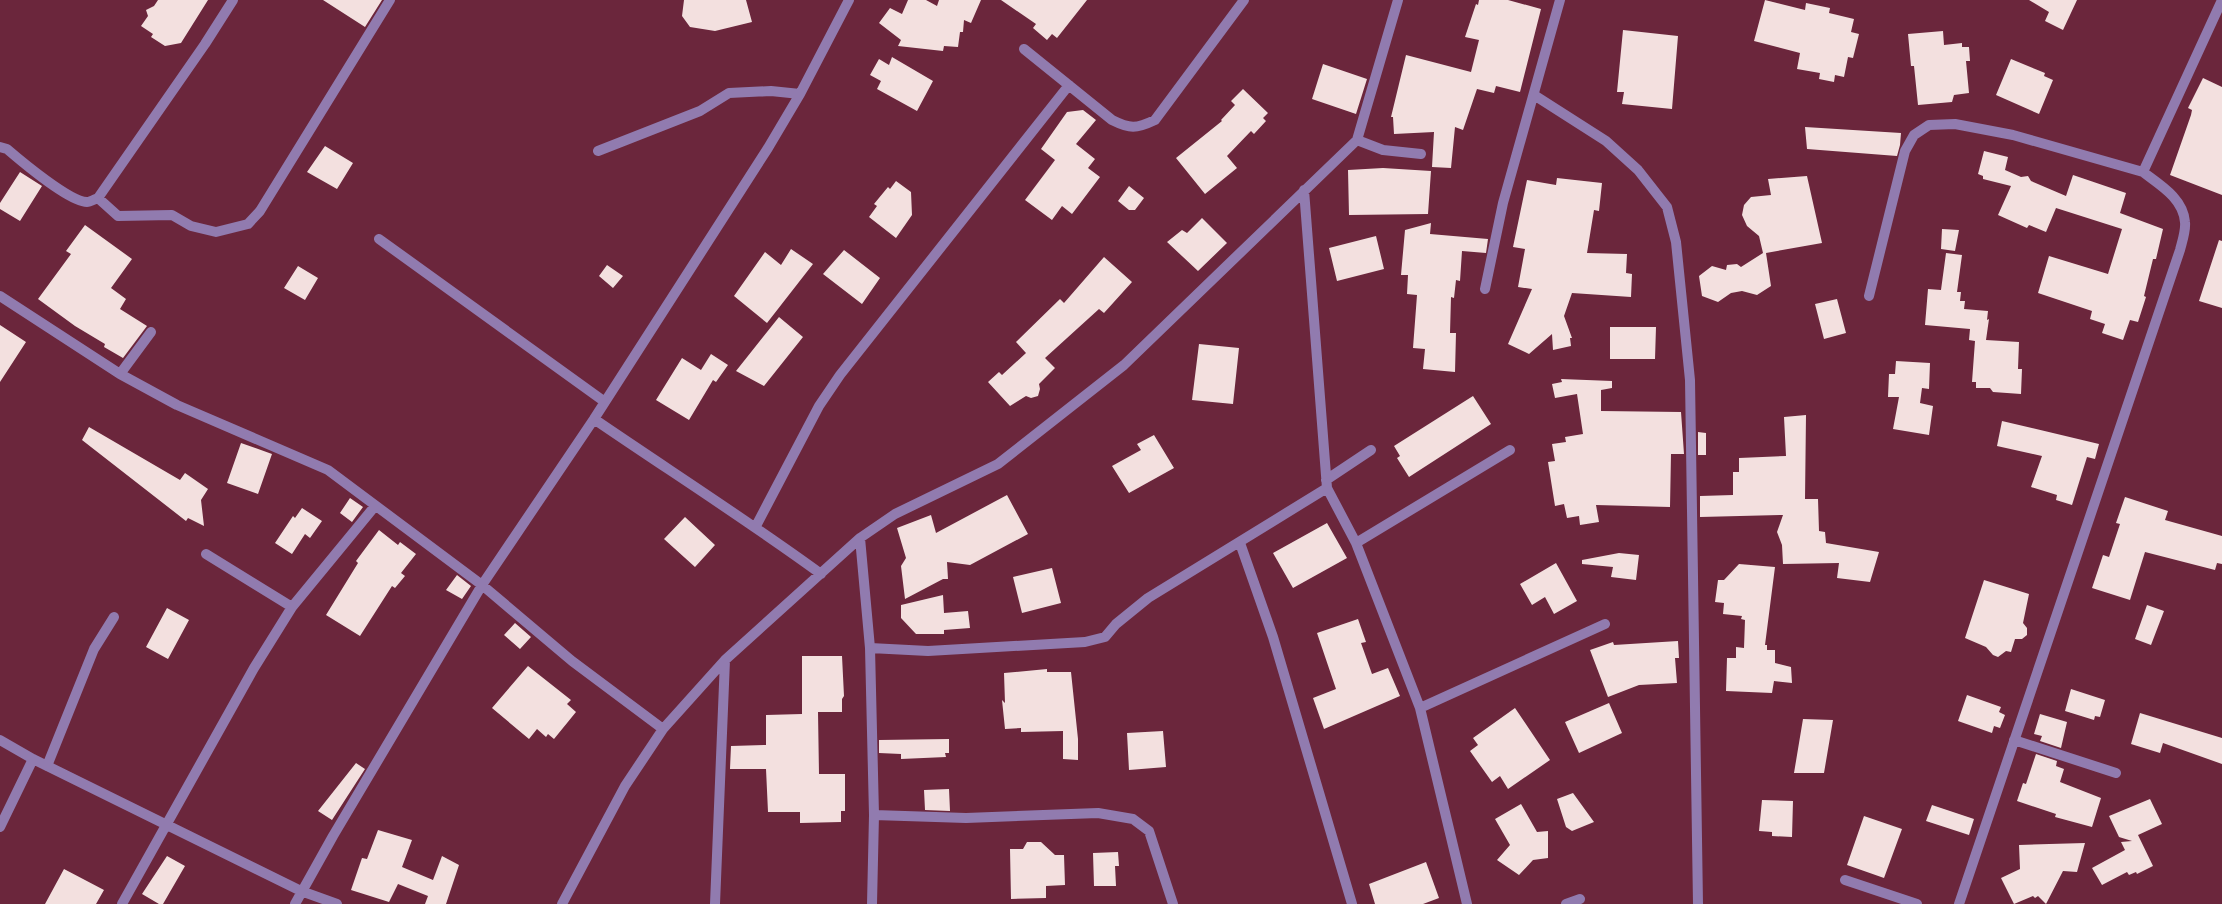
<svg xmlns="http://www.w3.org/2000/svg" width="2222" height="904" font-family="'Open Sans',sans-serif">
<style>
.building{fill:#f3e0df}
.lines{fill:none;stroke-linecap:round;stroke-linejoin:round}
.street{stroke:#917baf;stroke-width:10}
</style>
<rect width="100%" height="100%" fill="#6b263c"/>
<path class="building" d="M158,0H208L181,43L165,46L151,37L153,34L141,26L148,16L146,10L154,6Z
M323,0H382L365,27Z
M684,0H746L752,22L715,31L690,27L682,16Z
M908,0H926L937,6L939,0H981L971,23L964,20L963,32H960L958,47L944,46L943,51L898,46L901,40L879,23L890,8L902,14Z
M1001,0H1087L1057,38L1052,34L1047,40L1033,28L1036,24Z
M1479,0H1508L1541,9L1520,92L1496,86L1494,93L1477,89L1463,130L1455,127L1451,168L1432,167L1434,132L1394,134L1393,117H1391L1406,55L1471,72L1479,40L1465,37L1476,4L1478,5Z
M1765,0L1805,10L1806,3L1830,8L1829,13L1854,19L1851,32L1859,34L1853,58L1848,57L1844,77L1835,75L1834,82L1819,79L1820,73L1797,69L1800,53L1754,41Z
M2029,0H2077L2063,30L2045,21L2049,12Z
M1623,30L1678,36L1672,109L1622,104L1624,92H1617Z
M1943,31L1944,45L1962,43V47H1969L1970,61H1966L1969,93L1954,95L1952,102L1918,105L1914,66H1911L1908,34Z
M892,57L933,81L917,111L877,89L881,81L870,75L879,59L889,65Z
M2011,59L2045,73L2044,76L2053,80L2039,114L1996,95Z
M1323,64L1367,79L1356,114L1312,99Z
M2203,78L2222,87V195L2170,175L2191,115L2192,110L2188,108Z
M1243,89L1268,113L1263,118L1266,121L1254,134L1251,131L1227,156L1237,168L1205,194L1176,158L1222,121L1221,120L1235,105L1231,101Z
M1083,110L1096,120L1076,144L1095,159L1088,168L1100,177L1072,214L1062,206L1052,220L1025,200L1055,160L1041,149L1067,112Z
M1805,127L1901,133L1900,145L1897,156L1807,149Z
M325,146L353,163L337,189L307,172Z
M1984,151L2008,157L2005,170L2021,177L2028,176L2031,181L2066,196L2073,175L2126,193L2120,213L2163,229L2156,259H2153L2144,296L2146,297L2138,322L2130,320L2123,340L2102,333L2105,324L2090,319L2092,311L2038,293L2049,256L2108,274L2122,229L2056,208L2046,232L2029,225L2027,228L1998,215L2011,186L1983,179V176L1978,174Z
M1383,168L1431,171L1428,214L1349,215L1348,170Z
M20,172L42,186L20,221L0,209V203Z
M1807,176L1822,243L1766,253L1771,286L1757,295L1742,291L1731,293L1718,302L1702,296L1699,276L1712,266L1726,270L1727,265L1737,264L1741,267L1763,253L1759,236L1747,226L1742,215L1744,205L1751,197L1771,195L1768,179Z
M1557,178L1602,183L1599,211L1594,210L1587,253L1627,254L1626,273L1632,274L1631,297L1572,293L1564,316L1572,338H1570L1571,346L1553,350L1552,334L1529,354L1508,344L1532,289L1518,287L1525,249L1513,247L1527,180L1556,185Z
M896,181L911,192L912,215L896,238L869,217L877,206L874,204L888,187L890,189Z
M1129,186L1144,198L1135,210H1129L1118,201Z
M1202,218L1227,243L1198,271L1167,242L1182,230L1187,233Z
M1431,223L1430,234L1488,239L1486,253L1462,251L1460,281L1456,280L1454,298L1451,297L1450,333H1456L1455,372L1423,369L1425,349L1413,348L1417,295L1407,294L1408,275H1401L1405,230Z
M85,225L132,259L111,288L126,299L120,309L147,326L123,358L104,347L105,344L75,326L38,299L71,254L66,251Z
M1942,229L1959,230L1955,251L1941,249Z
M1376,236L1384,269L1337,281L1329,248Z
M2219,240L2222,241V308L2199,301Z
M791,249L813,264L767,323L734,296L765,252L781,265Z
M844,250L880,278L862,304L823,274Z
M1946,253L1962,255L1957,292H1961L1960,301H1965L1964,309L1988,311L1987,320L1989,319L1986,340L2019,342L2018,369H2022L2021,394L1993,392L1990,388H1976V382H1972L1975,341L1969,340L1970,329L1925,325L1928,289L1941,290Z
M1104,257L1132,282L1104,313L1099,309L1045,358L1055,368L1039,384L1040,389L1038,396L1031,398L1026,396L1010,406L988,382L999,372L1002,375L1026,353L1016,342L1060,299L1064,303Z
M607,265L623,276L613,288L599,276Z
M298,266L318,278L305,300L284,288Z
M1837,299L1846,333L1824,339L1815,304Z
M779,317L803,337L764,386L736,371Z
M0,325L26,342L0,382Z
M1610,327H1656L1655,359H1610Z
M1199,344L1239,348L1233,404L1192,400Z
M711,354L728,365L716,382L713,380L689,420L656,400L682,358L701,370Z
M1896,361L1930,363L1929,389L1922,388L1920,403L1933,406L1929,435L1893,429L1899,397H1888L1889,374H1895Z
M1561,379L1612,381V388L1601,390V411L1681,412L1684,454H1671L1670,507L1596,505L1599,522L1580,525L1579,516L1567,518L1564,504L1555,506L1548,462L1555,461L1552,444L1566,442L1565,437L1583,434L1577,394L1555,398L1552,384L1562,382Z
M1473,396L1491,424L1409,477L1397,458L1400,456L1394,446Z
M1806,415L1805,499H1818L1819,531L1825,532L1826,543L1879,552L1870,582L1837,578L1839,563L1783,564L1782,545L1777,532L1783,515L1700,517V496L1733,495V472H1739V458L1786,456L1784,417Z
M2002,421L2099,444L2095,459L2087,457L2072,505L2056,500L2057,495L2031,487L2042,456L1997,446Z
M89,427L180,480L185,473L208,489L201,500L204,526L188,518L186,521L82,440Z
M1698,432L1706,433V455H1698Z
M1154,435L1174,468L1129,493L1112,466L1141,450L1137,444Z
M241,443L272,454L258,494L227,483Z
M1007,495L1028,534L970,565L947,562L948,579H943L905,599L901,566L906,558L897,528L931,515L936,533Z
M2125,497L2168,511L2165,520L2222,536V564L2217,563L2215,570L2145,552L2130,600L2092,588L2103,555L2109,557L2120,524L2116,523Z
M350,498L363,507L352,522L340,513Z
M302,508L322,521L310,538L305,534L292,554L275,543L293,516L295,518Z
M685,517L715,545L695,567L664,539Z
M1327,523L1347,558L1293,588L1273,553Z
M379,530L398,545L400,542L416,554L401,573L405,576L395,588L392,586L360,636L326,615L358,563L356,561Z
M1619,553L1639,555L1636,580L1611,577L1613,567L1582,564V560Z
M1556,563L1577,601L1554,614L1545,597L1532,605L1520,584Z
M1739,564L1775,567L1765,645H1767V650H1775V663L1791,667L1792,683L1774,681L1772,693L1726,691L1727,658H1736V647L1744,648L1745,620L1741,619L1742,616L1723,614L1724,603L1715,602L1718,580H1724Z
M1052,568L1061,603L1022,613L1013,577Z
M457,575L471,586L462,599L446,590Z
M1984,580L2029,594L2023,623L2027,628V635L2022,639H2015L2011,652L2006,651L1998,657L1993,655L1986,647L1965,638Z
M943,595L944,613L968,611L970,628L944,630V634H916L901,618V605Z
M2147,605L2164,611L2151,645L2135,639Z
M167,608L189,620L168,659L146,647Z
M1358,619L1366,642L1361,643L1372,674L1388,668L1400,696L1324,729L1313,698L1336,689L1317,633Z
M515,623L531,637L520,649L504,635Z
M1678,641L1679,658H1675L1677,683L1639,685L1608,697L1590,650L1613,642L1614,645Z
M802,656H842L844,696L842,699V712H818L819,774H845V811H841V822L800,823V812H768L766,769H730L731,746L766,745V715L802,714Z
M528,666L571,700L567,704L576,712L554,739L548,734L546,737L537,729L529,739L492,708Z
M1047,669V672H1071L1078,739V760L1063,759V731L1021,732V728L1005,729L1002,700L1005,703L1004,673Z
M2071,689L2105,700L2100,717L2095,716L2094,720L2065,711Z
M1967,695L2001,707L1999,712L2005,715L2000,728L1994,726L1992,733L1958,721Z
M1609,703L1622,733L1579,753L1565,722Z
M1515,708L1550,760L1508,789L1500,776L1492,782L1470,751L1478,745L1473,738Z
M2140,713L2222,738V764L2163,743L2160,753L2131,744Z
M2040,714L2067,722L2061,748L2040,741L2042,736L2034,734Z
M1803,719L1833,720L1824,773H1794Z
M1163,731L1166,767L1129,770L1127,733Z
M949,739V753H945L946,757L901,759V754L879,753V740Z
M2036,754L2057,761L2056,766L2064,769L2060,782L2101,798L2092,827L2055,817L2056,814L2017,801L2023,783L2026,784Z
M356,763L365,769L332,820L318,811Z
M949,789L950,811L925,810L924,790Z
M1573,793L1594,822L1572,831L1566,827L1557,799Z
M2150,799L2162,824L2138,835L2153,866L2137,874L2136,872L2129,875L2127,872L2102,885L2092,868L2125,850L2121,842L2132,841L2119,837L2109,816Z
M1762,800L1793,801L1792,837L1772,836V832L1759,831Z
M1521,804L1537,832L1548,831V858L1533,860L1519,875L1497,860L1510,845L1495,819Z
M1932,805L1974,819L1969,835L1926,821Z
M1864,816L1902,829L1884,878L1847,865Z
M378,830L412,840L402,867L433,880L442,856L459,865L446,904H425L428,896L398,884L389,902L351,890L362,858L367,859Z
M1027,842H1041L1055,855H1064L1065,885L1046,886V898L1011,899L1010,849H1023Z
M2085,843L2077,872L2063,871L2046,904L2038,896L2035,898L2033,896L2014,904L2001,878L2020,869L2019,845Z
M1118,852L1119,866H1115L1116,886H1094L1093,853Z
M167,856L185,866L163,904H159L142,894Z
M1426,862L1439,898L1423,904H1375L1369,884Z
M64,869L104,890L96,904H45Z"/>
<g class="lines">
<path class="street" d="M1024,49L1112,120C1130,129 1136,129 1155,120L1244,0
M1534,95L1606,141L1638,170L1667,207L1676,242L1690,380L1698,904
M1357,140L1383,150L1421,154
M0,147L7,149C21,161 70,202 87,202C90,202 95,199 98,198L205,44L233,0
M598,151L700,111L729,93L771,91L800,94
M1304,190L1327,488L1356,543L1420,708L1467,904
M98,198L118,216L172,215L191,226L216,232L248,224L260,211L390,0
M379,239L605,402
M1485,289L1503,203L1560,0
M0,296L120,374L177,405L328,470L482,585L572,661L663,729
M1869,296L1905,151L1914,135L1929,125L1955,124L2013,135L2143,172
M120,374L151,332
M594,419C670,471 747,520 821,574
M1326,480L1371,450
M756,526L819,406L840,375L1069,85
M860,538L870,648L874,815L872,904
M1240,543L1273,637L1352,904
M1356,543L1510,450
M206,554L292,607
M870,648L928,651L1085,642L1105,637L1116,624L1148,598L1327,488
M1420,708L1605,624
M0,740L33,759L301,891L337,904
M2014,740L2116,773
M47,766L94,649L114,617
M874,815L966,818L1098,813L1133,819L1149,831L1173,904
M0,827L33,759
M1845,880L1917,904
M122,904L254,668L292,607L375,506
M295,904L333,836L482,585L594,419L768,148L800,94L849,0
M562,904L625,786L663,729L725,660L860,538L895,514L998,464L1124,365L1357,140L1398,0
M715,904L725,660
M1566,904L1580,899
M1959,904L2180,250C2182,242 2186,231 2185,222C2183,198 2160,185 2143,172L2222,0"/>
</g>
</svg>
